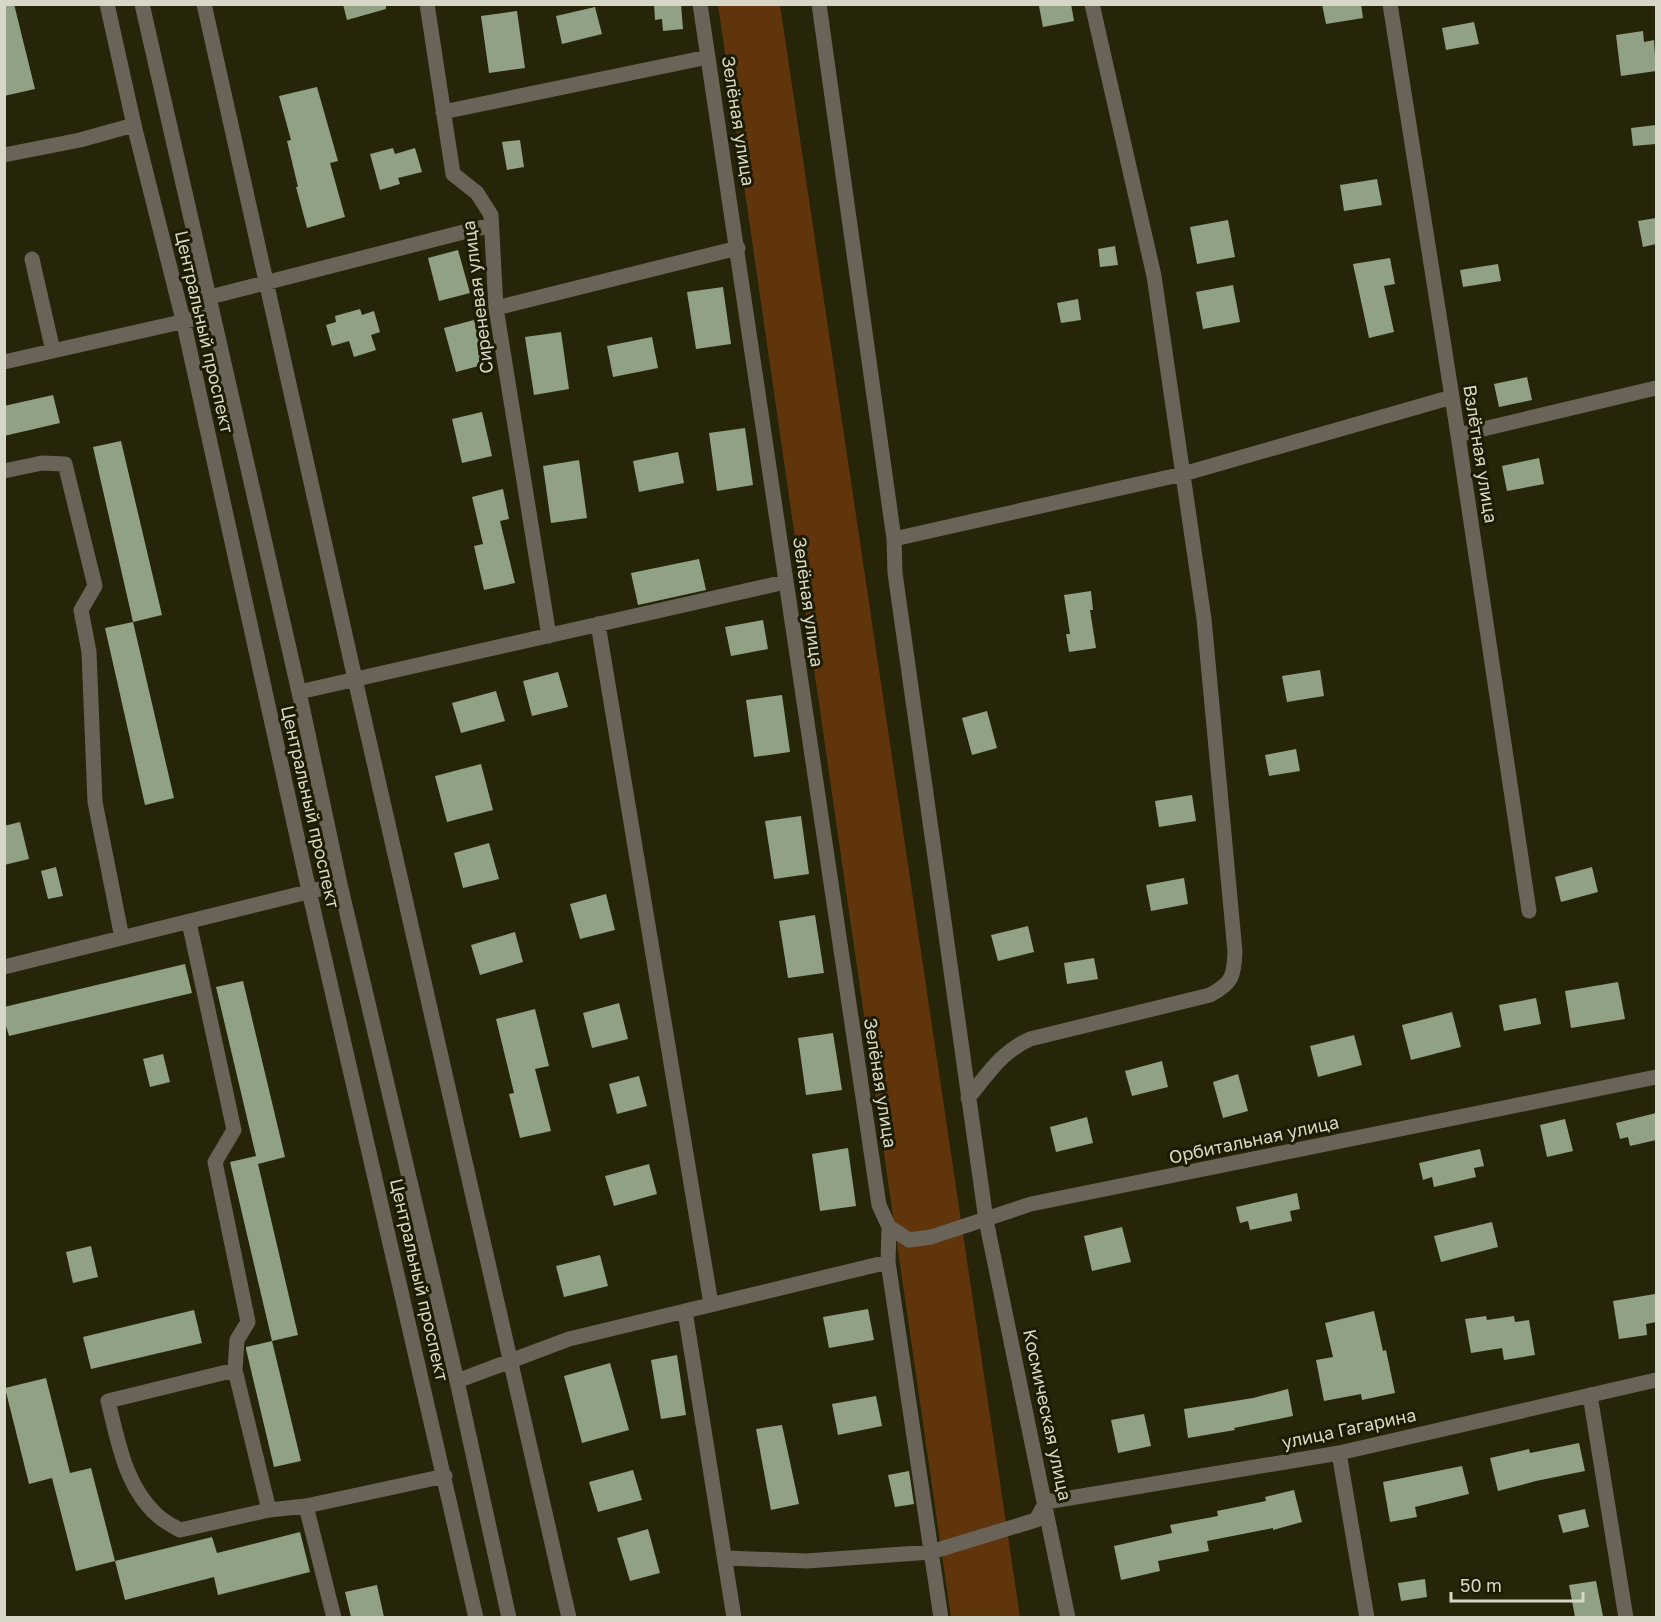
<svg xmlns="http://www.w3.org/2000/svg" width="1661" height="1622" font-family="'Golos Text',sans-serif">
<style>
.green{fill:#61350c}
.building{fill:#91a185}
.lines{fill:none;stroke-linecap:round;stroke-linejoin:round}
.minor{stroke:#6a6458;stroke-width:15}
.labels{text-anchor:middle;stroke-width:6;stroke-linejoin:round;paint-order:stroke}
.street-label{font-size:18px;fill:#d7d7c7;stroke:#1d1c02}
</style>
<rect width="100%" height="100%" fill="#26250a"/>
<path class="green" d="M718,5H780L1020,1617H951Z"/>
<path class="building" d="M4,4H14L35,89L4,96Z
M343,4H386V9L347,20Z
M654,4H681L683,29L663,31L662,19L655,20Z
M1046,4H1071L1074,21L1043,27L1039,6Z
M1322,4H1361L1363,18L1326,24Z
M595,7L602,34L562,44L556,16Z
M517,11L525,68L489,73L481,16Z
M1474,22L1479,44L1446,50L1442,28Z
M1643,31L1644,42L1654,40L1656,71L1621,76L1616,35Z
M317,87L338,161L330,163L345,217L307,228L296,187H298L287,141L291,140L279,96Z
M1656,125V144L1633,146L1631,128Z
M520,140L524,167L507,170L502,142Z
M393,148L395,154L415,148L422,172L398,178L400,184L380,190L370,154Z
M1377,179L1382,205L1344,211L1340,185Z
M1656,218V244L1643,247L1638,221Z
M1228,220L1235,257L1197,264L1190,227Z
M1115,246L1118,265L1100,267L1098,249Z
M458,250L470,293L439,301L428,258Z
M1390,258L1395,284L1384,286L1394,332L1369,338L1353,264Z
M1498,264L1501,281L1463,287L1460,270Z
M1233,285L1240,322L1203,329L1196,292Z
M723,287L731,344L696,349L687,292Z
M1078,299L1081,320L1061,323L1057,303Z
M360,309L362,315L374,311L380,332L371,335L376,350L354,357L349,341L332,346L326,325L336,322L335,316Z
M474,320L486,364L456,372L444,328Z
M561,332L569,389L534,395L525,337Z
M652,337L658,368L613,377L607,346Z
M1527,377L1532,400L1499,407L1494,384Z
M53,395L60,423L4,436V406Z
M482,412L492,456L462,463L452,419Z
M745,428L753,485L717,491L709,433Z
M121,441L162,615L133,622L93,447Z
M678,452L684,483L639,492L633,461Z
M1539,458L1544,484L1507,491L1502,466Z
M579,460L587,518L551,523L543,466Z
M503,489L509,519L500,521L515,583L484,590L474,546L483,544L472,497Z
M699,559L706,590L638,605L631,573Z
M1091,591L1093,610H1090L1096,648L1069,652L1066,634H1070L1064,595Z
M763,620L768,649L731,656L725,627Z
M133,622L174,798L145,805L105,628Z
M1320,670L1324,696L1287,702L1282,676Z
M558,672L568,707L532,716L523,681Z
M496,691L505,721L461,733L452,703Z
M782,695L790,752L754,757L746,700Z
M987,711L997,748L972,755L962,718Z
M1296,749L1300,771L1269,776L1265,755Z
M481,764L493,810L447,822L435,776Z
M1192,795L1196,821L1159,827L1155,801Z
M801,816L809,874L774,879L765,821Z
M20,822L29,859L4,865V826Z
M489,843L499,879L463,888L454,853Z
M56,867L63,896L48,899L41,871Z
M1592,867L1598,892L1561,902L1555,877Z
M1184,878L1188,904L1151,911L1146,885Z
M606,894L615,930L580,939L570,904Z
M815,915L824,973L788,978L779,921Z
M1028,926L1034,952L998,961L991,935Z
M515,932L523,962L480,975L471,945Z
M1094,958L1098,979L1067,984L1064,963Z
M185,964L192,993L9,1036L4,1019V1007Z
M243,981L285,1157L258,1164L298,1335L272,1341L230,1162L256,1156L216,987Z
M1618,982L1625,1019L1571,1028L1565,991Z
M1536,998L1541,1024L1504,1031L1499,1005Z
M619,1003L628,1039L592,1048L583,1013Z
M535,1009L549,1066L535,1069L551,1131L520,1138L509,1094L514,1093L496,1019Z
M1452,1012L1461,1047L1411,1060L1402,1025Z
M833,1033L842,1090L806,1095L798,1038Z
M1354,1035L1362,1065L1318,1077L1310,1046Z
M163,1054L170,1082L150,1087L143,1059Z
M1162,1061L1168,1087L1132,1096L1125,1071Z
M1238,1074L1248,1111L1223,1118L1213,1082Z
M639,1076L647,1106L617,1114L609,1084Z
M1656,1113V1140L1630,1146L1628,1137L1620,1139L1616,1123Z
M1087,1117L1093,1143L1056,1152L1050,1127Z
M1565,1119L1573,1151L1547,1157L1540,1125Z
M848,1148L856,1206L820,1211L812,1154Z
M1480,1149L1484,1166L1474,1168L1476,1177L1434,1187L1432,1177L1423,1180L1419,1163Z
M649,1164L657,1194L614,1206L605,1176Z
M1297,1193L1300,1209L1290,1211L1292,1221L1250,1230L1248,1221L1240,1223L1236,1207Z
M1492,1222L1498,1247L1441,1262L1434,1236Z
M1122,1227L1131,1262L1092,1271L1084,1236Z
M91,1246L98,1277L73,1283L66,1252Z
M600,1255L608,1286L564,1297L556,1266Z
M1655,1294L1656,1322L1646,1324L1647,1335L1619,1339L1613,1301Z
M868,1309L874,1340L829,1348L823,1317Z
M194,1310L202,1343L91,1369L83,1337Z
M1374,1311L1383,1351L1386,1350L1395,1393L1362,1400L1361,1394L1324,1401L1316,1360L1333,1357L1325,1323Z
M1486,1316L1487,1320L1514,1316L1515,1322L1529,1320L1535,1355L1504,1360L1502,1348L1471,1353L1465,1319Z
M272,1341L301,1461L274,1467L246,1349V1347Z
M677,1355L686,1415L661,1419L651,1360Z
M610,1363L629,1430L582,1443L564,1376Z
M46,1378L70,1473L91,1468L115,1561L76,1571L52,1478L29,1484L5,1388Z
M1288,1389L1293,1416L1234,1428L1235,1430L1188,1438L1184,1409L1253,1398Z
M876,1396L882,1426L838,1435L832,1404Z
M1144,1414L1151,1446L1118,1453L1111,1420Z
M782,1425L799,1504L771,1510L756,1429Z
M1579,1443L1585,1471L1536,1481L1498,1491L1490,1458L1529,1449L1530,1453Z
M1462,1466L1469,1494L1415,1507L1417,1517L1390,1522L1383,1482Z
M633,1470L642,1500L598,1512L589,1482Z
M909,1471L914,1504L895,1507L888,1475Z
M1294,1490L1302,1522L1273,1530V1528L1207,1541L1209,1551L1158,1561L1160,1571L1121,1580L1114,1546L1172,1533L1170,1525L1218,1516L1217,1511L1266,1501L1265,1497Z
M1585,1509L1589,1527L1563,1533L1558,1515Z
M648,1529L660,1573L630,1581L617,1538Z
M300,1532L310,1572L218,1595L214,1577L125,1600L115,1561L212,1537L217,1553Z
M1425,1579L1427,1597L1401,1601L1398,1583Z
M1596,1581L1603,1616L1575,1617L1569,1585Z
M377,1585L384,1617H351L345,1592Z"/>
<g class="lines">
<path class="minor" d="M107,4L134,125L183,320L309,891L476,1618
M142,4L299,692L340,884L457,1381L509,1618
M204,4L355,679L569,1618
M427,4L453,174L477,193L491,215L496,308L549,636
M700,4L879,1205L889,1227L909,1240L931,1237L1031,1204L1656,1077
M819,4L894,539L895,573L986,1220L1068,1618
M1390,4L1458,435L1529,911
M443,112L708,57
M4,155L80,140L134,125
M32,259L53,351
M210,297L491,225
M496,308L738,248
M4,362L212,315
M1458,435L1656,388
M4,471L42,463L65,464L95,586L81,610L89,652L95,802L122,938
M894,539L1183,474L1452,397
M598,624L711,1304
M299,692L785,582
M189,922L234,1130L215,1162L248,1322L237,1340L235,1370L269,1510L306,1506L445,1476
M4,967L340,884
M968,1098C988,1074 1001,1052 1030,1039L1210,995C1232,983 1234,977 1235,952L1204,619L1154,276L1092,4
M888,1262L889,1227
M685,1311L734,1618
M235,1370L108,1401C118,1441 125,1486 157,1515C163,1521 173,1526 180,1530L269,1510
M457,1381L569,1339L888,1262L941,1618
M1590,1395L1626,1618
M1339,1453L1367,1618
M306,1506L334,1618
M725,1558L807,1561L931,1552L1036,1520L1046,1502L1339,1453L1656,1380"/>
</g>
<g class="labels">
<g class="street-label">
<text transform="translate(738 121) rotate(81)" y="6">Зелёная улица</text>
<text transform="translate(478 297) rotate(-97)" y="6">Сиреневая улица</text>
<text transform="translate(204 332) rotate(77)" y="6">Центральный проспект</text>
<text transform="translate(1480 454) rotate(81)" y="6">Взлётная улица</text>
<text transform="translate(808 602) rotate(82)" y="6">Зелёная улица</text>
<text transform="translate(310 807) rotate(77)" y="6">Центральный проспект</text>
<text transform="translate(880 1083) rotate(81)" y="6">Зелёная улица</text>
<text transform="translate(1254 1140) rotate(-12)" y="6">Орбитальная улица</text>
<text transform="translate(419 1280) rotate(77)" y="6">Центральный проспект</text>
<text transform="translate(1047 1415) rotate(78)" y="6">Космическая улица</text>
<text transform="translate(1349 1429) rotate(-12)" y="6">улица Гагарина</text>
</g>
</g>
<rect width="1661" height="1622" fill="none" stroke="#d7d7c7" stroke-width="12"/>
<path d="M1451 1592v9h132v-9" fill="none" stroke="#d7d7c7" stroke-width="3"/>
<text x="1460" y="1592" font-size="18" fill="#d7d7c7" stroke="#1d1c02" stroke-width="4.5" paint-order="stroke">50 m</text>
</svg>
